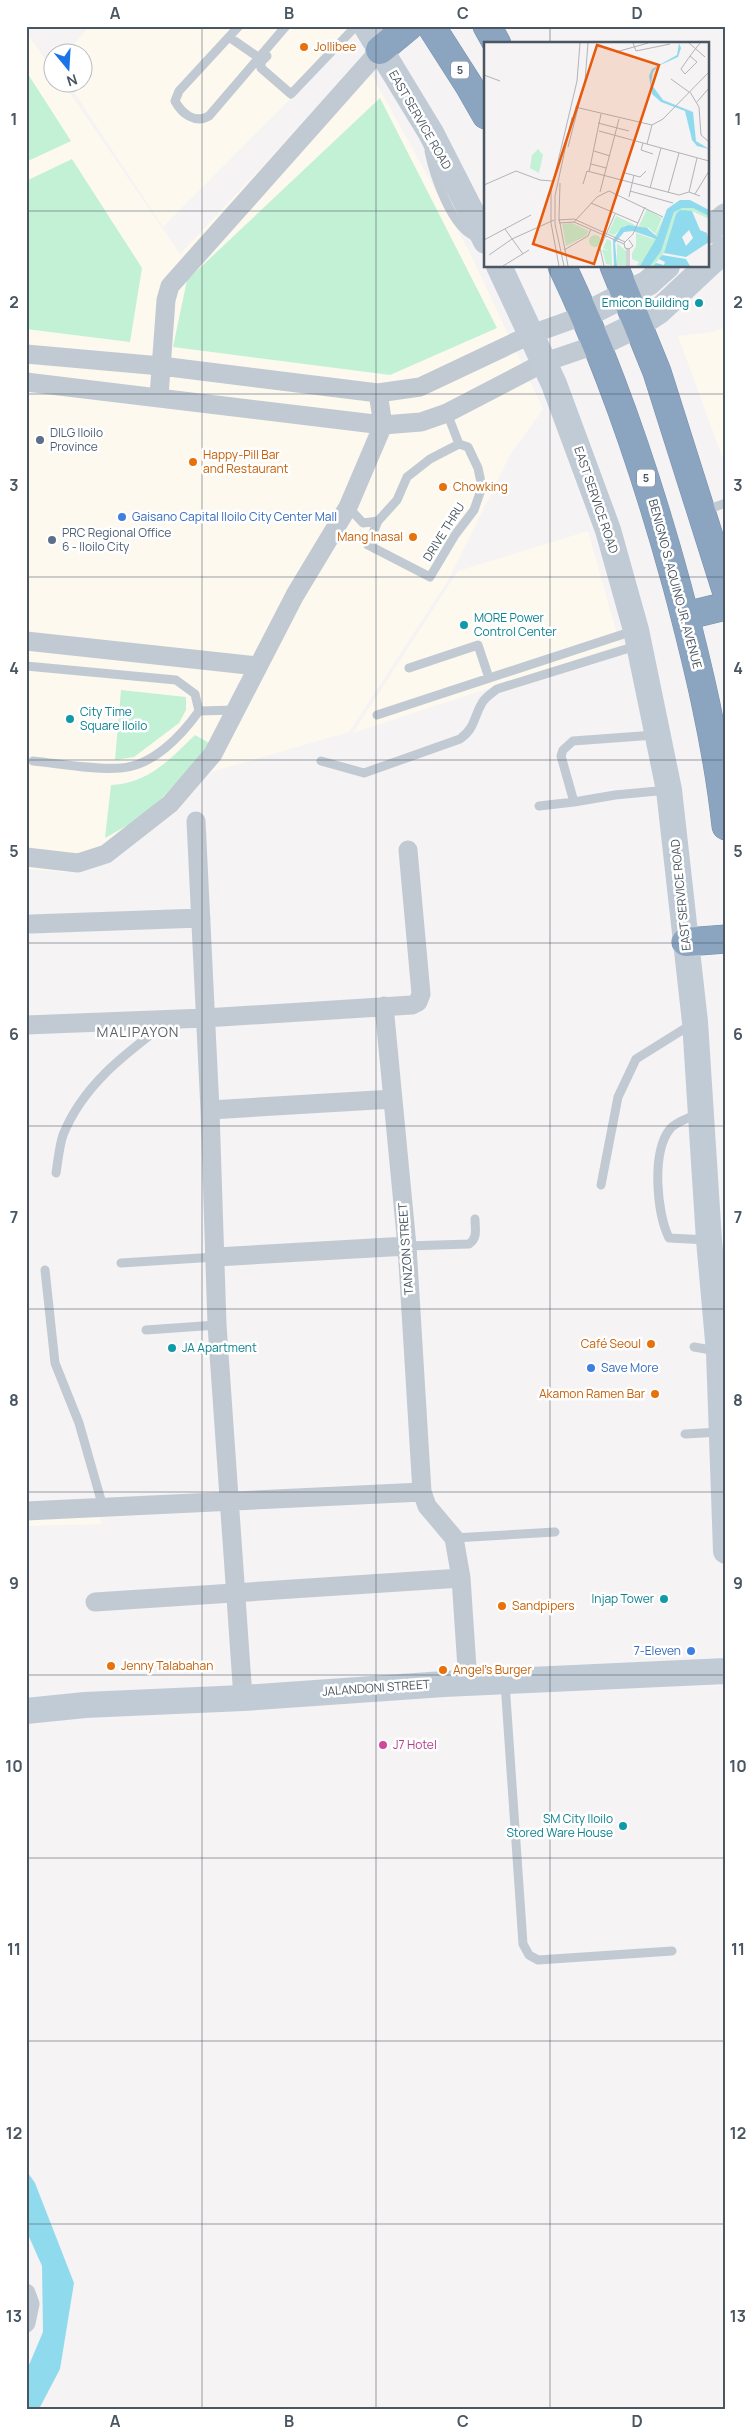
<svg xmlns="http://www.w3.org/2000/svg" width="752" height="2435" font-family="Manrope,sans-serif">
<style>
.commercial{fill:#fdf9ef}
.green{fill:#c3f1d5}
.water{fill:#90daee}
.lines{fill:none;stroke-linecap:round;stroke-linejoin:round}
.highway-casing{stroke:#7690ad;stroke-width:29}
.lane{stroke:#c1cad2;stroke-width:9}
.street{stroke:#c1cad2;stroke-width:19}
.secondary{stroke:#c1cbd6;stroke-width:26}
.highway{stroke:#8ba5c1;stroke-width:28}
.grid{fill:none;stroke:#4a5661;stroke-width:1;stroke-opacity:0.55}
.food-dot{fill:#e8710a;stroke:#fff;stroke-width:2}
.culture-dot{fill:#0f9aa8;stroke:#fff;stroke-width:2}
.service-dot{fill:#5c6f8a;stroke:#fff;stroke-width:2}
.shop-dot{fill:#3f7fe0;stroke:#fff;stroke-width:2}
.hotel-dot{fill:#d1479c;stroke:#fff;stroke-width:2}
.labels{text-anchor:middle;stroke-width:5;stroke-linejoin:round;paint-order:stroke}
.shield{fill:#fff;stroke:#808990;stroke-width:1}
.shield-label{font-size:11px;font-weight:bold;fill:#4a5661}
.food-label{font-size:12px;fill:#c56008;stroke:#fff;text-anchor:start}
.street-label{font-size:12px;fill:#4a5661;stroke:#fff}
.culture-label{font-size:12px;fill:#0d838f;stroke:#fff;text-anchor:end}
.service-label{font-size:12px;fill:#4e5e75;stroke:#fff;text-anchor:start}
.shop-label{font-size:12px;fill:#366cbe;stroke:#fff;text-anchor:start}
.hotel-label{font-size:12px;fill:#b23c85;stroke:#fff;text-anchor:start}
.neighbourhood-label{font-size:14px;letter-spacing:1px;fill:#5f6368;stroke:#fff}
.inset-road{fill:none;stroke:#b1b4b9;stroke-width:1}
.view{fill:#e8590c;fill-opacity:0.15;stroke:#e8590c;stroke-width:2.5}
.inset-edge{fill:none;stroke:#4a5661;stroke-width:2.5}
.neatline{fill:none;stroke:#4a5661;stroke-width:2}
.grid-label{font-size:16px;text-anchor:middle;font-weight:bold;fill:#4a5661}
</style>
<rect width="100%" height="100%" fill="#f5f3f3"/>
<path class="commercial" d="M89,26H349L354,35L163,227L68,83L82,82V52H68Z
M26,32L52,69V82L63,83L180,254L363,59L469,251L543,409L510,455L449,579L349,732L211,772L148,826L78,873L26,869Z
M726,327V461L724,462L678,336L712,332Z
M588,531L620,645L353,733L458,571Z
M100,1514L101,1524L26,1526V1517Z"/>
<path class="green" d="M26,71L71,141L26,162Z
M380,98L497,328L390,375L173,347L187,280Z
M72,159L142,268L130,342L26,329V181Z
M121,690L186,697V710L179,723L134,757L115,760Z
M195,735L211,744L161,799L135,821L105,838L111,785C149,783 169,760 195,735Z"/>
<path class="water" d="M26,2170L35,2183L74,2283L60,2369L39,2409H26V2372L43,2332L42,2266L26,2230Z"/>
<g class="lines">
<defs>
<path id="highway" d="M431,26L470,87L486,115
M487,26L497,44
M380,50L409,26
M562,266C611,369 647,476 677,586C698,665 717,744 726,826
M614,266L657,372L726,590
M685,616L726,606
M686,942L726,939"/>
</defs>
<use href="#highway" class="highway-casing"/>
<path class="lane" d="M239,26L179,91L175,101C182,114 195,124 209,116L286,26
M229,37L258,57
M267,56L261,62V68L291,94L356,26
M429,151C434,175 451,228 476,237
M348,507L363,523L378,521L397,500L407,477L430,459L459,444L447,413
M703,511L726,503
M378,521L368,545L430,577L455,535L474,510L482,487L478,468L468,447L459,444
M26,666L176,680L195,694L199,711
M409,668L478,645L489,678
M377,715L633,631
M655,735L573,741L563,750L561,756L574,802L615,795L668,790
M33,761C62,764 93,770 121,768C153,766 182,735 199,711L236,710
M321,761L364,773L460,739C476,727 473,718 482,703C485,697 492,693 497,689L636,646
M539,806L574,802
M697,1114C689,1118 675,1122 670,1129C651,1153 657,1213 669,1238L708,1240
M56,1173C58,1161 59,1147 63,1135C83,1085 125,1054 166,1023
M601,1185L618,1097L636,1059L692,1024
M407,1246L469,1244C478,1238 475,1229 475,1219
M121,1263L216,1257
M45,1270L55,1363L79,1423L103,1507
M146,1330L217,1325
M694,1347L717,1351
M685,1434L720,1432
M454,1538L555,1532
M505,1683L523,1944L529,1955L538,1960L672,1951"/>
<path class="street" d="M26,354L161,366L378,393L420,387L532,334L585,315
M26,382L383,425L421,422L447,413L545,362L598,344
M159,396L166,300L170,286L380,50
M26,641L257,666
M196,821L210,1110L217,1325L243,1698
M26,857L78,863L106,854L170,804L213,754L295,595L348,507L383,425L378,393
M31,924L201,918
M384,1006L407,1246L422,1492L427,1506L454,1538L461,1578L468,1683
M26,1025L205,1018L412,1005L418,1002L421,994L408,850
M210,1110L393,1099
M216,1257L407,1246
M26,1511L422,1492
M95,1602L461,1578
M26,2293L30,2304L26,2323"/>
<path class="secondary" d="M366,26L431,133L486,241
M708,231L726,216
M708,265L726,249
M499,266L554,384L608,530L636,630L669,790L695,1022L709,1240L719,1352L726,1551
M585,315L648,283L667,266
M598,344L639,324L659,311L707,266
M26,1711L85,1705L243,1698L444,1684L726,1671"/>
<use href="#highway" class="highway"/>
</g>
<path class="grid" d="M202,26V2409M376,26V2409M550,26V44M26,211H486M708,211H726M550,266V2409M26,394H726M26,577H726M26,760H726M26,943H726M26,1126H726M26,1309H726M26,1492H726M26,1675H726M26,1858H726M26,2041H726M26,2224H726"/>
<g class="food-dot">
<circle cx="304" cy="47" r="5"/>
<circle cx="193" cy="462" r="5"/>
<circle cx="443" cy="487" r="5"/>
<circle cx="413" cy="537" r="5"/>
<circle cx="651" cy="1344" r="5"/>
<circle cx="655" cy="1394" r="5"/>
<circle cx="502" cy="1606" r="5"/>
<circle cx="111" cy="1666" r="5"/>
<circle cx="443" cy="1670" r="5"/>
</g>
<g class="culture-dot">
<circle cx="699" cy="303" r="5"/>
<circle cx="464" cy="625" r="5"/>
<circle cx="70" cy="719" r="5"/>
<circle cx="172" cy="1348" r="5"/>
<circle cx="664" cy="1599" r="5"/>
<circle cx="623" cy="1826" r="5"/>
</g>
<g class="service-dot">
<circle cx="40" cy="440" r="5"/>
<circle cx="52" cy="540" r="5"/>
</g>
<g class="shop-dot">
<circle cx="122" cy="517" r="5"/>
<circle cx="591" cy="1368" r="5"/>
<circle cx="691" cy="1651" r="5"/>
</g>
<circle class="hotel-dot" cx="383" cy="1745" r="5"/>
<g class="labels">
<g class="shield">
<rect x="451" y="61.5" width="18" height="17" rx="4"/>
<rect x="637" y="469.5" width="18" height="17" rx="4"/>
</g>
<g class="shield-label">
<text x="460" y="74">5</text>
<text x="646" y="482">5</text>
</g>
<g class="food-label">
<text x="314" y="51">Jollibee</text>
<text x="203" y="459">Happy-Pill Bar<tspan x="203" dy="14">and Restaurant</tspan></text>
<text x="453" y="491">Chowking</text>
<text x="403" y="541" text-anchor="end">Mang Inasal</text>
<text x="641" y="1348" text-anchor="end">Café Seoul</text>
<text x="645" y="1398" text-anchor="end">Akamon Ramen Bar</text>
<text x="512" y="1610">Sandpipers</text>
<text x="121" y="1670">Jenny Talabahan</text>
<text x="453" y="1674">Angel's Burger</text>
</g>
<g class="street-label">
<text transform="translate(420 120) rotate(60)" y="4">EAST SERVICE ROAD</text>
<text transform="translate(596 500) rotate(71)" y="4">EAST SERVICE ROAD</text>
<text transform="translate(444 532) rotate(-58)" y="4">DRIVE THRU</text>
<text transform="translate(675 584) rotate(75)" y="4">BENIGNO S. AQUINO JR. AVENUE</text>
<text transform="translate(681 895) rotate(-96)" y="4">EAST SERVICE ROAD</text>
<text transform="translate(406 1249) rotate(-94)" y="4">TANZON STREET</text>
<text transform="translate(376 1688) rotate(-4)" y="4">JALANDONI STREET</text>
</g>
<g class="culture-label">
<text x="689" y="307">Emicon Building</text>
<text x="474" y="622" text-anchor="start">MORE Power<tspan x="474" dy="14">Control Center</tspan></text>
<text x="80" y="716" text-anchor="start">City Time<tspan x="80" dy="14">Square Iloilo</tspan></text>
<text x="182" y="1352" text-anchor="start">JA Apartment</text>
<text x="654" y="1603">Injap Tower</text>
<text x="613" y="1823">SM City Iloilo<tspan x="613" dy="14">Stored Ware House</tspan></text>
</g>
<g class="service-label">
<text x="50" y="437">DILG Iloilo<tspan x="50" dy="14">Province</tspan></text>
<text x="62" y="537">PRC Regional Office<tspan x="62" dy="14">6 - Iloilo City</tspan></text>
</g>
<g class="shop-label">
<text x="132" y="521">Gaisano Capital Iloilo City Center Mall</text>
<text x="601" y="1372">Save More</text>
<text x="681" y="1655" text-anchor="end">7-Eleven</text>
</g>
<g class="hotel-label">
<text x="393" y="1749">J7 Hotel</text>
</g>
<g class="neighbourhood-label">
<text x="138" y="1037">MALIPAYON</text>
</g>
</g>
<g transform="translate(484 42)">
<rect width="225" height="225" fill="#f5f3f3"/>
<path d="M54,107L59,113L55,131L46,126L48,113ZM205,164L225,173V177L208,169L192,172L180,211L169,224H164L176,210L191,168ZM163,167L178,176L171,192L165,186H154ZM132,174L151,183L150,185L142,183L130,193L124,191ZM180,175L181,181L161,224H153L155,220L148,217V211L152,204V191L169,197ZM88,181L105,189L102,194L82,204L78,182ZM105 199a6 6 0 1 1 12 0a6 6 0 1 1-12 0ZM123,197L127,199L128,223L122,222L118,207L125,209L119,206ZM133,201L142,209V223H133Z" fill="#c3f1d5"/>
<path d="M195,1L197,6L194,15L174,24L169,30L167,42L179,58L209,70L212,99L225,107L213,104L208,98L201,69L177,60L168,52L165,34L168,27L193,13ZM196,158H206L225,168V174L209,166H198L190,170L177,209L166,224H156L172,197L149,189L140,190L131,201L133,224H130L129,198L137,186L144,183L163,186L173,195L183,167ZM196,168L208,169L216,188L223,191L225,200L202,215L180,211L192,172ZM205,188L209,196L202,204L198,195ZM178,213L202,217L206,224H169L172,221L180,223L181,220L175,217Z" fill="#90daee" fill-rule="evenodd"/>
<path class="inset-road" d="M149,1L152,9L186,2M205,1L221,15M132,10L164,1M206,14L213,20L201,32L197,27L206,14L216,1M0,33L16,39M187,37L205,50M206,50L215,65L217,93L225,100M213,60L225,46M91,65L168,83L179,77L225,30M114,81L145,89M115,89L225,119M159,101L157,108L169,112M163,102L168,83M84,105L101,39L104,1M110,109L126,114M107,122L122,126M105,130L117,72M141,131L156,135L162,129M76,141L75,176L84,224M99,142L103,129L195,153L205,150L216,154M0,143L32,129L56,138L68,139M166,146L177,106M146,149L189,161M116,150L135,77M205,150L213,116M184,151L195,111M211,152L225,129M145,155L150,133M107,161L154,181M74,178L90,177L141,200M90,180L113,155L125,149L179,175M75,181L90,180L140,202M21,187L39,212M0,198L47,173M145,198L149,204L145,207V224M143,207V224M145,207L141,206L140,201L149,192L161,165M80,208L104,194L107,187M5,213L28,197L70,178M19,224L45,208M75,224L67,181V149L93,39L96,1M80,224L71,182V154L88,75M120,224L116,206L131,172"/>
<path class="view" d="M113,3L175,23L110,222L49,202Z"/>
<rect width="225" height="225" class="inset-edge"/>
</g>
<rect width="752" height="2435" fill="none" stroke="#ffffff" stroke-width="55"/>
<g transform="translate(68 68) rotate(162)"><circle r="24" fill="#ffffff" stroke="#b7bbc0"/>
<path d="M0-4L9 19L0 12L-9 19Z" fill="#1a73e8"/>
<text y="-8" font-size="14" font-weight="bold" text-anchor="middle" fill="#4a5661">N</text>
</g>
<rect x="28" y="28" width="696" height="2380" class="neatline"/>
<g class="grid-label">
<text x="115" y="19">A</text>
<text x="289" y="19">B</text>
<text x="463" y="19">C</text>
<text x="637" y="19">D</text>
<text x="14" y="125">1</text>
<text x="738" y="125">1</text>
<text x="14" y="308">2</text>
<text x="738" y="308">2</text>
<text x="14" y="491">3</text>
<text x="738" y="491">3</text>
<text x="14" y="674">4</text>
<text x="738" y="674">4</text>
<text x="14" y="857">5</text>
<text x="738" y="857">5</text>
<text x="14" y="1040">6</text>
<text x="738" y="1040">6</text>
<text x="14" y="1223">7</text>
<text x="738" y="1223">7</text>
<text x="14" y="1406">8</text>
<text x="738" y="1406">8</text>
<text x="14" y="1589">9</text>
<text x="738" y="1589">9</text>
<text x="14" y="1772">10</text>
<text x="738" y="1772">10</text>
<text x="14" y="1955">11</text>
<text x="738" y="1955">11</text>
<text x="14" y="2139">12</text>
<text x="738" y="2139">12</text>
<text x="14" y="2322">13</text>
<text x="738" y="2322">13</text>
<text x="115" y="2427">A</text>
<text x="289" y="2427">B</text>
<text x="463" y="2427">C</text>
<text x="637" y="2427">D</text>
</g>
</svg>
